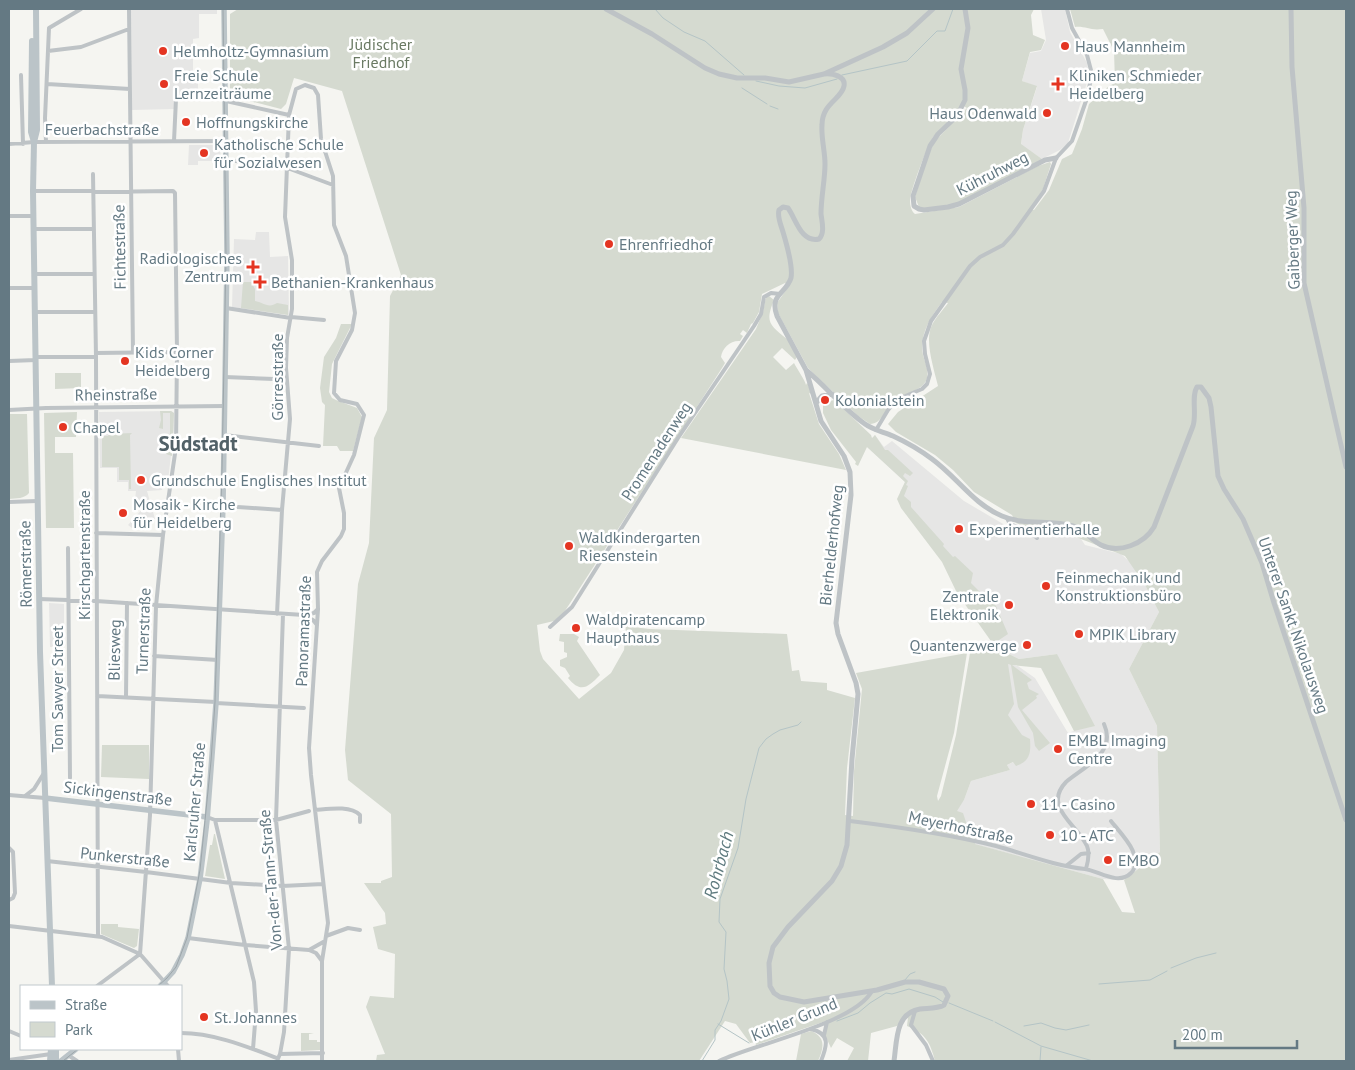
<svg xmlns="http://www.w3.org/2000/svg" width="1355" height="1070" font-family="'PT Sans',sans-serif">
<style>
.built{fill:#e6e6e5}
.green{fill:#d5dad0;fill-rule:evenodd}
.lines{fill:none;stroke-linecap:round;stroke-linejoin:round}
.stream{stroke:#b4c4c6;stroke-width:1}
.minor{stroke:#bec3c6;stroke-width:4}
.tertiary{stroke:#bec3c6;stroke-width:5}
.secondary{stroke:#bbc4c8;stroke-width:5.5}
.primary{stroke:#bbc4c8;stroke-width:6}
.tram{stroke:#9da6aa;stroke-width:1}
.poi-dot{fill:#e43522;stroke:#fff;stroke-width:2}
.labels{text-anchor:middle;stroke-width:5;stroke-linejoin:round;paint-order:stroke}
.park-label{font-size:16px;fill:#6a7a63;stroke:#fff}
.poi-label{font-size:16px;fill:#647983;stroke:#fff;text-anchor:start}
.street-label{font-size:16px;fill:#647983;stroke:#fff}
.water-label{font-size:18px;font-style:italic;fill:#5f7b7f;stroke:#fff}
.district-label{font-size:21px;font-weight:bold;fill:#526168;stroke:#fff}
</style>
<rect width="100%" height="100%" fill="#f5f5f1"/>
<path class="built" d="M131,9H217V14H199V38L193,39V78L198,79V99H174V109L132,110Z
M1041,9H1065L1070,32L1087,63L1089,76L1068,143L1060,150L1042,159L1021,145L1023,130L1037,87L1022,81L1030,53L1041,51L1046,40Z
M189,145H221L220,161H198V165H188Z
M256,232H269L270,257L288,256L289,315L232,307L234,239L255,240Z
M171,411L174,413V429L168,481L163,485L162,490L147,491L155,519H143V528H132L128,525L143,508L135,500L136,491H128V482H117V468H100L99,412Z
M875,435L884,447L892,441L964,501L1027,538L1042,530H1051L1081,539L1085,545L1121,554L1132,564L1145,585L1159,612L1129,669L1157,726L1160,852L1124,880L1103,879L974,844L976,838L965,828L956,811L964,800L971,781L1010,770L1007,765L1029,755V739H986L1008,664L1018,666L1035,678L1068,733L1074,731L1057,654L1019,659L1001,650L900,492L905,482L867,447Z
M49,603L64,604V647H50Z"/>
<path class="green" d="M238,9H1034L1031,15L1033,35L1045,40L1041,50L1030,52L1022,81L1037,86L1023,130L1021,144L1042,159C1015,173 949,217 919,207L915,197L929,153L935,141L967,108L962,105C957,119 941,126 933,137C928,144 910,192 910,200C910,205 911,211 915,214L959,207L1038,166L1050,162L1051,164L1043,189L1030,209L1034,210L1049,190L1062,159L1072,154L1082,129L1089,104L1109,86L1115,83L1114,51L1103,29C1090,31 1086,26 1075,27L1070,9H1346V1061H935C930,1042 926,1034 907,1026L908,1017L897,1026L871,1033L868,1061H847L854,1048L837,1038L831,1048L825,1035L828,1023L826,1021L756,1045L755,1042L750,1043L736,1024L725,1021L699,1061H376L377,1055L385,1054L366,1007L370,996L394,998L395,954L378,949L373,927L386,924L385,913L364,883H381V881L392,877L391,814L348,780L345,750L358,584L369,543L374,438L387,410L390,296L401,275L342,91L294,78L286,104L281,109L230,96V14ZM785,283L789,286L777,303L778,313L808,368L858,416L870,424C882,424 886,408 894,401C904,392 923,392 927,378C929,370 925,363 923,355C919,335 930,318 942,302L948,303C943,310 936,317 932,325C924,340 934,369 938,386L898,412L888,424L896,432L935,455L953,470L974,492L1012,515L1016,523L1032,529L1051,530L1081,539L1125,556L1145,585L1159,612L1129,669L1157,726L1160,852L1124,880L1135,913L1122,912L1103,879L975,844L976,838L981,837L982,832L965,828L966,822L963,813L957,811L964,800L971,781L1010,770L1007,765L1013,762L1016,766C1030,761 1031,753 1030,739L1022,735L1008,715L1014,704L1008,664L1011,665L1018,707L1033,733L1035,746L1039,751L1050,743L1022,710L1037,698L1036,696L1039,694L1029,689L1027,683L1032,680L1012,665L1041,668L1074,731L1095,726L1057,654L1019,659L1001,650L991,648L970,653L956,735L941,796L938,801L937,796L954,733L967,653L856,673L862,689L854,771L853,816L845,815L847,768L855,698L827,690V683L801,681L799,670L792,671L787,634L649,629L626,626L624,650L611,673L579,699L543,659L540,651L537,625L554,621L563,614L722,368L725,363L721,357C722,348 731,340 740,341L743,336L740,334L743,330L747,333L751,324L753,323L759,312L762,294Z
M243,282H251L255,289V301C263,302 268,309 277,303L288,305V315L241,308Z
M769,296L774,300C765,322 769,325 787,339C791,343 794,352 797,357L795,360L782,348L773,357L786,370L794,363C797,369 805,380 806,385L807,383L808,384L811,394L809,393L819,424L839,454L846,470L681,438L756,329L763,312L766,297Z
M341,324H352L332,364L329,392L332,398L336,400L357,408L362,417L353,451H340L337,446H323L325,405L322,402L320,388L324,357L336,338Z
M55,373H81V388L55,389Z
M834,400L871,435L872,438L875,435L885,450H888L913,473L910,476L905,473L903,476L908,481L906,485L908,486L904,496L911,502V507L944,544L943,546L953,557L955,556L973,573L971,583L984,596H988L996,606L1008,634L993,644L957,593L942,562L901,508L897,499L905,482L867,447L858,466L855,464L856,462L831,430L823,413V403Z
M160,411H171L174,413L172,456L166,454L167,434H170V413H163V429L159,428L161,420Z
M77,412L76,437H55V453H73L74,528H46L44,413Z
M9,414H27L29,493C24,499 17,498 9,499Z
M132,433L130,435L131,489H129V480H119V467H102V436H108L109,434Z
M560,634H574L579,637L577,641L600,675C588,687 581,694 568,678L570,676L565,668L560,666V660L567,657V653L564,652V642L559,641Z
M102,745H149V779L101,777Z
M214,834H215L225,879L205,876L210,845H212Z
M101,924H118V927L139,929L137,946L134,948L101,934Z
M811,1031C826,1037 824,1048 818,1061H796L801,1034Z
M301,1033H314L309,1034V1040H317V1042H320V1050L301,1051Z"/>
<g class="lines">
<path class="stream" d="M655,9L663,18L684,32L705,41L744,75
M842,75L907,61L937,31H945L953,9
M756,81L779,86L805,88L837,79
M742,88L767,104
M770,106L778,109
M1171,968L1196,958L1216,953
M905,980L910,974L915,972
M1099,984L1150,980L1167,971
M949,1003L993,1021
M837,1021L858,1013L870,1003L886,993L892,994L909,989L935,997L943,1002
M995,1022L1041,1046L1093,1061
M718,1024L749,1043
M1024,1026L1041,1023L1055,1028L1066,1030L1089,1025
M702,1061L715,1040V1030L721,1021L729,999L727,981L724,969L726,932L719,922L720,899L738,848L746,799L759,748L766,739L773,734L780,730L798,725L801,722
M1040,1061L1041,1047"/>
<path class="minor" d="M129,9L133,352
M48,51L81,47L129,29
M21,75L23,144
M47,84L130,89
M226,101L289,115
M174,141L176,99
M46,142L45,118L49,28L81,9
M9,144L34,142L226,141
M227,160L282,166L333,185
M93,174L96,357L98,936
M33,191H93
M93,192L173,191L175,193L177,352L176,447L163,535L156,606L150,815L140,954L97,986
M9,216H34
M34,229H94
M176,257H227
M34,274H94
M9,288H35
M226,308L291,318
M35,312H94
M291,317L324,320
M96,353L177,352
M36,357H96
M9,361L36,360
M225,377L274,379
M9,410L46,408L224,406
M876,430L888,410L895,402L903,397L922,389L927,384L930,374L925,354L924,341L931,321L970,266L980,257L1003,245L1013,234L1044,191L1056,158L1072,141L1087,98L1092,74L1087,55L1072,28L1067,9
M224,435L319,446
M9,502L37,501
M223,506L282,510
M1007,518L1010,524L1031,532L1037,538
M165,521L222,523
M96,533L163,535
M68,548L70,778
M39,599L96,601L304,615L314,613L318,609
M277,614L282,510L290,419L286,368L287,338L292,309V260L285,217L289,115L296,89L305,85L314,88L318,95L321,139L333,176L334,225L346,256L355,313L352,330L336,361L334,393L340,400L357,404L364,415L354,455L339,488L344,513V529L341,536L322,561L317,572L318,609L309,748L311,775L328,923L322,961V1061
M305,616L313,620L317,625
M550,627L572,607L678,438L754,326L761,314L764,297L771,293L780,294
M154,656L218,660
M97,696L216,702
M126,697L127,603
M216,703L304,708
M9,795L45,798
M25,796L34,789L44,773
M315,810C328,809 350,805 360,815V822
M207,817L215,820H276L309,811
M215,820L254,982L256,1011L253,1049
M850,821C899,827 948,834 996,846C1025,854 1055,866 1085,869C1099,871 1118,886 1131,873C1146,857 1120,833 1111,821
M9,848L13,852L15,893L13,898L9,900
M47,861L146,872L231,883L282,886L323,884
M1066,866L1081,854L1089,853
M1086,869C1088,862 1090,853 1087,846C1078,825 1042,807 1066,782C1085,766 1117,753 1104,724
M9,926L102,937L140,954L168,986
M326,936L348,928L360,930
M188,938L245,945L309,950L325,941
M309,950L316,953L322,961
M915,1011L911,1025L926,1045L933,1061
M811,1029C831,1034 827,1046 821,1061
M9,1031L21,1036
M181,1033C214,1033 248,1047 277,1058
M824,1035L827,1022
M178,1049L179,1061
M280,1054L323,1053
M68,1055L77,1061
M9,1060L51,1054
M277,1061L280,1054L284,1032L289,949L276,820L283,614
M719,1061C754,1044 854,1024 872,991"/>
<path class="tertiary" d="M606,9L652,34L705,68L719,74L737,78H765L789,82L824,74L883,47L907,33L933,9
M965,9L968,28L961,69L965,90V100L957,116L938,134L930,146L913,196L914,206L919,209L924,210L948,207L959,204L1045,160L1056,158
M1291,9L1292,67L1304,208V283L1346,467
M824,74C832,73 846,76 844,86C842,99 822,103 822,125C821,138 825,151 825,164C825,180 821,197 821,214C822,222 825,233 819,239C801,243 796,219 788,208L783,207L779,210C777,217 781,225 783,232C786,242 793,268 791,278C786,294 769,294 777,316L806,370L821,421L844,456L850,472L851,495L836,623L838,634L856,683L858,694L852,759L847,845L841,866L832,881L788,927L773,947L769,963L770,986L774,993L780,997L804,1002L877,990L905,982H919L944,989L948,996L944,1005C937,1009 928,1008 920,1009C895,1013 897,1041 894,1061
M806,370C827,387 843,409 865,424C873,430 884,432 893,436C906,442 920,450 932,459C957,477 973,504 1002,516C1025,526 1050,519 1073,526C1084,529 1091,540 1101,545C1119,554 1144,544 1154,527L1193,426C1197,414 1191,396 1197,387H1201L1209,398L1211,407L1218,476L1224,489L1243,519L1262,563L1274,603L1346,820
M816,403L822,396L832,394"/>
<path class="secondary" d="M45,798L207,817
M160,986L173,972L182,955L188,938L200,879L207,821L216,703L223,506L227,257L224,9
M61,1061L76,1049"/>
<path class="primary" d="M36,9L37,130L34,142L33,191L40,652L52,986
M32,41L31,132L34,142
M50,1061L51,1049
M56,1061V1049"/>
<path class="tram" d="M158,986L167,978L176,967L187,938L200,870L211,761L215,702L222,469L226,257L223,9
M63,1061L78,1049"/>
</g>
<g class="poi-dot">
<circle cx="1065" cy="46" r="5"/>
<circle cx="163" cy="51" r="5"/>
<circle cx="164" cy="84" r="5"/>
<path d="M1055.5 76.5h5v5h5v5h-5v5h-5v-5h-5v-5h5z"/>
<circle cx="1047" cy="113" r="5"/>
<circle cx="186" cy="122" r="5"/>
<circle cx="204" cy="153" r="5"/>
<circle cx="609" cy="244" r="5"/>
<path d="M250.5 259.5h5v5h5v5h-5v5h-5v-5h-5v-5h5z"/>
<path d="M257.5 274.5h5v5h5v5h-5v5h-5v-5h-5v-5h5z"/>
<circle cx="125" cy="361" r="5"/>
<circle cx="825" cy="400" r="5"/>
<circle cx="63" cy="427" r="5"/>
<circle cx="141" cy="480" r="5"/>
<circle cx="123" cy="513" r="5"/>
<circle cx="959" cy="529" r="5"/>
<circle cx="569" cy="546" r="5"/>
<circle cx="1046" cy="586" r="5"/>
<circle cx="1009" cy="605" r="5"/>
<circle cx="576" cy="628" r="5"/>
<circle cx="1079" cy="634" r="5"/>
<circle cx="1027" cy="645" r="5"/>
<circle cx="1058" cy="749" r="5"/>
<circle cx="1031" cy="804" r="5"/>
<circle cx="1050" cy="835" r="5"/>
<circle cx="1108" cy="860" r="5"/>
<circle cx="204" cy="1017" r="5"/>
</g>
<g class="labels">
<g class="park-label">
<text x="381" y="50">Jüdischer<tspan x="381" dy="18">Friedhof</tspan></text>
</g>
<g class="poi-label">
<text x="1075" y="52">Haus Mannheim</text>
<text x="173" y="57">Helmholtz-Gymnasium</text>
<text x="174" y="81">Freie Schule<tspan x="174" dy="18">Lernzeiträume</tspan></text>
<text x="1069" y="81">Kliniken Schmieder<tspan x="1069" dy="18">Heidelberg</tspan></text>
<text x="1037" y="119" text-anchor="end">Haus Odenwald</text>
<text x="196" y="128">Hoffnungskirche</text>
<text x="214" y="150">Katholische Schule<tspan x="214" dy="18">für Sozialwesen</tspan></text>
<text x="619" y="250">Ehrenfriedhof</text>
<text x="242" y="264" text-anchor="end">Radiologisches<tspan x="242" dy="18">Zentrum</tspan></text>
<text x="271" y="288">Bethanien-Krankenhaus</text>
<text x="135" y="358">Kids Corner<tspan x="135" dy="18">Heidelberg</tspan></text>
<text x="835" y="406">Kolonialstein</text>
<text x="73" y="433">Chapel</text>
<text x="151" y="486">Grundschule Englisches Institut</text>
<text x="133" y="510">Mosaik - Kirche<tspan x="133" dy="18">für Heidelberg</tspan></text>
<text x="969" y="535">Experimentierhalle</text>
<text x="579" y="543">Waldkindergarten<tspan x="579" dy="18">Riesenstein</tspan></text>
<text x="1056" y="583">Feinmechanik und<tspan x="1056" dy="18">Konstruktionsbüro</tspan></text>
<text x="999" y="602" text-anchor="end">Zentrale<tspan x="999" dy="18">Elektronik</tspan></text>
<text x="586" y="625">Waldpiratencamp<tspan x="586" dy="18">Haupthaus</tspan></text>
<text x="1089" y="640">MPIK Library</text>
<text x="1017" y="651" text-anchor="end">Quantenzwerge</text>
<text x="1068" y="746">EMBL Imaging<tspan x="1068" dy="18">Centre</tspan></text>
<text x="1041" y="810">11 - Casino</text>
<text x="1060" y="841">10 - ATC</text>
<text x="1118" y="866">EMBO</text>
<text x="214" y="1023">St. Johannes</text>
</g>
<g class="street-label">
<text x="102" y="135">Feuerbachstraße</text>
<text transform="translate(992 173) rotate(-27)" y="6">Kühruhweg</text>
<text transform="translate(1292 240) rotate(-92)" y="6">Gaiberger Weg</text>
<text transform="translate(119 247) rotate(-91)" y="6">Fichtestraße</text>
<text transform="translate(277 377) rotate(-90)" y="6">Görresstraße</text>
<text transform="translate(116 394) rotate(-1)" y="6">Rheinstraße</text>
<text transform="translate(656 451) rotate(-57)" y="6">Promenadenweg</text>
<text transform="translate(831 545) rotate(-84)" y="6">Bierhelderhofweg</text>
<text transform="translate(84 555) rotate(-90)" y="6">Kirschgartenstraße</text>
<text transform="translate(25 564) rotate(-91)" y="6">Römerstraße</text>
<text transform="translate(1294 625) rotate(71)" y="6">Unterer Sankt Nikolausweg</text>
<text transform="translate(143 631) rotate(-88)" y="6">Turnerstraße</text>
<text transform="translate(303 631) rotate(-88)" y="6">Panoramastraße</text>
<text transform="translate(114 650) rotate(-89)" y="6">Bliesweg</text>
<text transform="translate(57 689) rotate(-90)" y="6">Tom Sawyer Street</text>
<text transform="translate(118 793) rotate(7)" y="6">Sickingenstraße</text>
<text transform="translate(194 802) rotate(-85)" y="6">Karlsruher Straße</text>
<text transform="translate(961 827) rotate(12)" y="6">Meyerhofstraße</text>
<text transform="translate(125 857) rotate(6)" y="6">Punkerstraße</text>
<text transform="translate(270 880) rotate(-95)" y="6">Von-der-Tann-Straße</text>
<text transform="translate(794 1019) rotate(-22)" y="6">Kühler Grund</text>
</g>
<g class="water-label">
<text transform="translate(719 865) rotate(-75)" y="6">Rohrbach</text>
</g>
<g class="district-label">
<text x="198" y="451">Südstadt</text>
</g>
</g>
<rect width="1355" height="1070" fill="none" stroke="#647983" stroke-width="20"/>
<rect x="20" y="985" width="162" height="65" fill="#ffffff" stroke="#c1c9cd"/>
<rect x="30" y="1001" width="25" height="8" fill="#bbc4c8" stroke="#c1c9cd"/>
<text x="65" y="1010" font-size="15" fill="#647983">Straße</text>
<rect x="30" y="1022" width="25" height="15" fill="#d5dad0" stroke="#c1c9cd"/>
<text x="65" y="1035" font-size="15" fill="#647983">Park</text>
<path d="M1175 1040v8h122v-8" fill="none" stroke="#647983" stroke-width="2.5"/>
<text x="1182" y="1040" font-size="15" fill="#647983" stroke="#ffffff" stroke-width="4" paint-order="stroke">200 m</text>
</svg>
